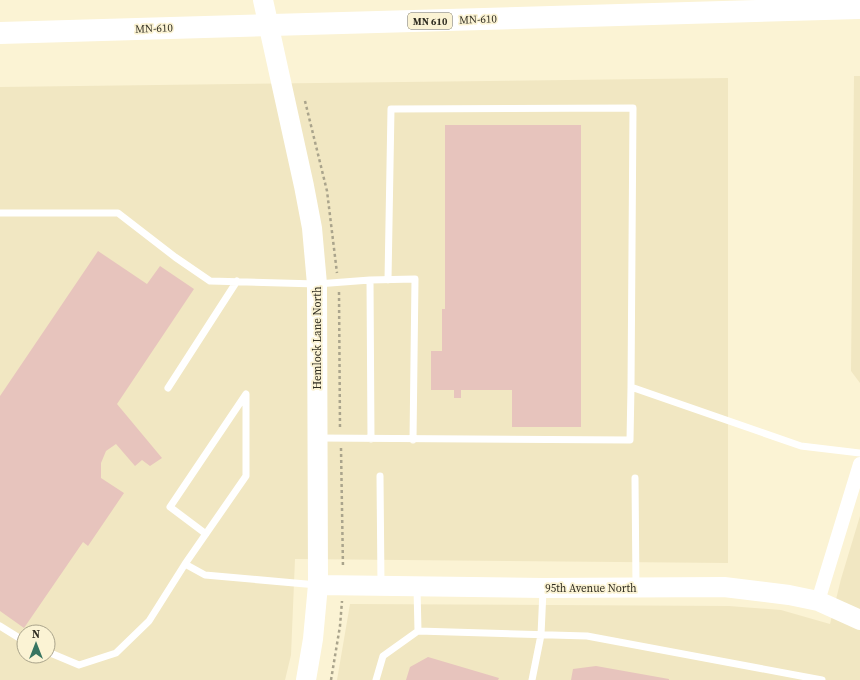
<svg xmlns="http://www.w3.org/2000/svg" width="860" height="680" font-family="'Source Serif 4',serif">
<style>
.built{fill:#f1e7c2;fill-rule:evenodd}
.building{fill:#e7c4bd}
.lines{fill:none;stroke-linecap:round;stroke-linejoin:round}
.path{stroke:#aaa48c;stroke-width:2.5;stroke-dasharray:3 3;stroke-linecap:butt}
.lane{stroke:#fff;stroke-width:7}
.street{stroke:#fff;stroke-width:14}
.secondary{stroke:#fff;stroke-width:20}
.highway{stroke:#fff;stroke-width:22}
.labels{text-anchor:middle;stroke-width:3.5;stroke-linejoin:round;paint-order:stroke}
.shield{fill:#fbf3d4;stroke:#6d6857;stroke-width:1}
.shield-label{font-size:10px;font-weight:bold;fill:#302d21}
.street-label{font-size:11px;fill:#302d21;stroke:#fbf3d4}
</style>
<rect width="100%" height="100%" fill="#fbf3d4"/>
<path class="built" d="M854,76H860V383L851,371Z
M728,78V563L295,559L291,655L285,680H0V87ZM24,632H48V656H24Z
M860,516V680H337L350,604L729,606L781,610L830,624L841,579Z"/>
<path class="building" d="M445,125H581V427H512V390H461V398H454V390H431V351H442V309H445Z
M98,251L147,284L160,266L194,289L117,404L162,458L150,466L142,460L135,466L116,444L106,451L101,463V478L124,493L88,546L83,542L24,628L0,611V396Z
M428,657L499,678L498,680H406L410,667Z
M596,666L669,679V680H571L573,669Z"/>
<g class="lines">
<path class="path" d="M305,101L327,191L337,273
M339,292L340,429
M341,448L343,568
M331,680L340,626L342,601"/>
<path class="lane" d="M0,213H118L175,257L210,281L317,284L370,280L415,279L413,440
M370,280L371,439
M388,280L391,109L633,108L631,387L801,446L860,453
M168,388L237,281
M318,438L630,440L631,387
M380,476L381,585
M635,478L636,586
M206,534L170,507L246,394V476L185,564L205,575L317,585
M0,626L24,641
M418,631L587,636L822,680
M48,652L79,665L116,653L149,621L185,564
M376,680L383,656L418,631L417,588
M532,680L541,635L543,590"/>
<path class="street" d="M818,601L860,464"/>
<path class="secondary" d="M263,0L304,186L312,228L317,284L318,585L313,639L306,680
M318,585L543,588L724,587L789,595L818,601L860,620"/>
<path class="highway" d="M0,33L860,8"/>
</g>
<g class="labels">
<rect class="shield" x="408" y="13" width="44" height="16" rx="3"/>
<g class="shield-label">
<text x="430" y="25">MN 610</text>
</g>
<g class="street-label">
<text transform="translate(478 19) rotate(-2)" y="4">MN-610</text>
<text transform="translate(154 28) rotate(-2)" y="4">MN-610</text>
<text transform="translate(317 338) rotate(-90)" y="4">Hemlock Lane North</text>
<text x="591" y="592">95th Avenue North</text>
</g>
</g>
<g transform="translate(36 644)"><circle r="19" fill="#fbf3d4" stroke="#aaa48c"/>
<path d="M0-3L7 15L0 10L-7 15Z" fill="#387561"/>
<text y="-6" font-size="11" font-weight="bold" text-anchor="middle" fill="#302d21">N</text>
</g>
</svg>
